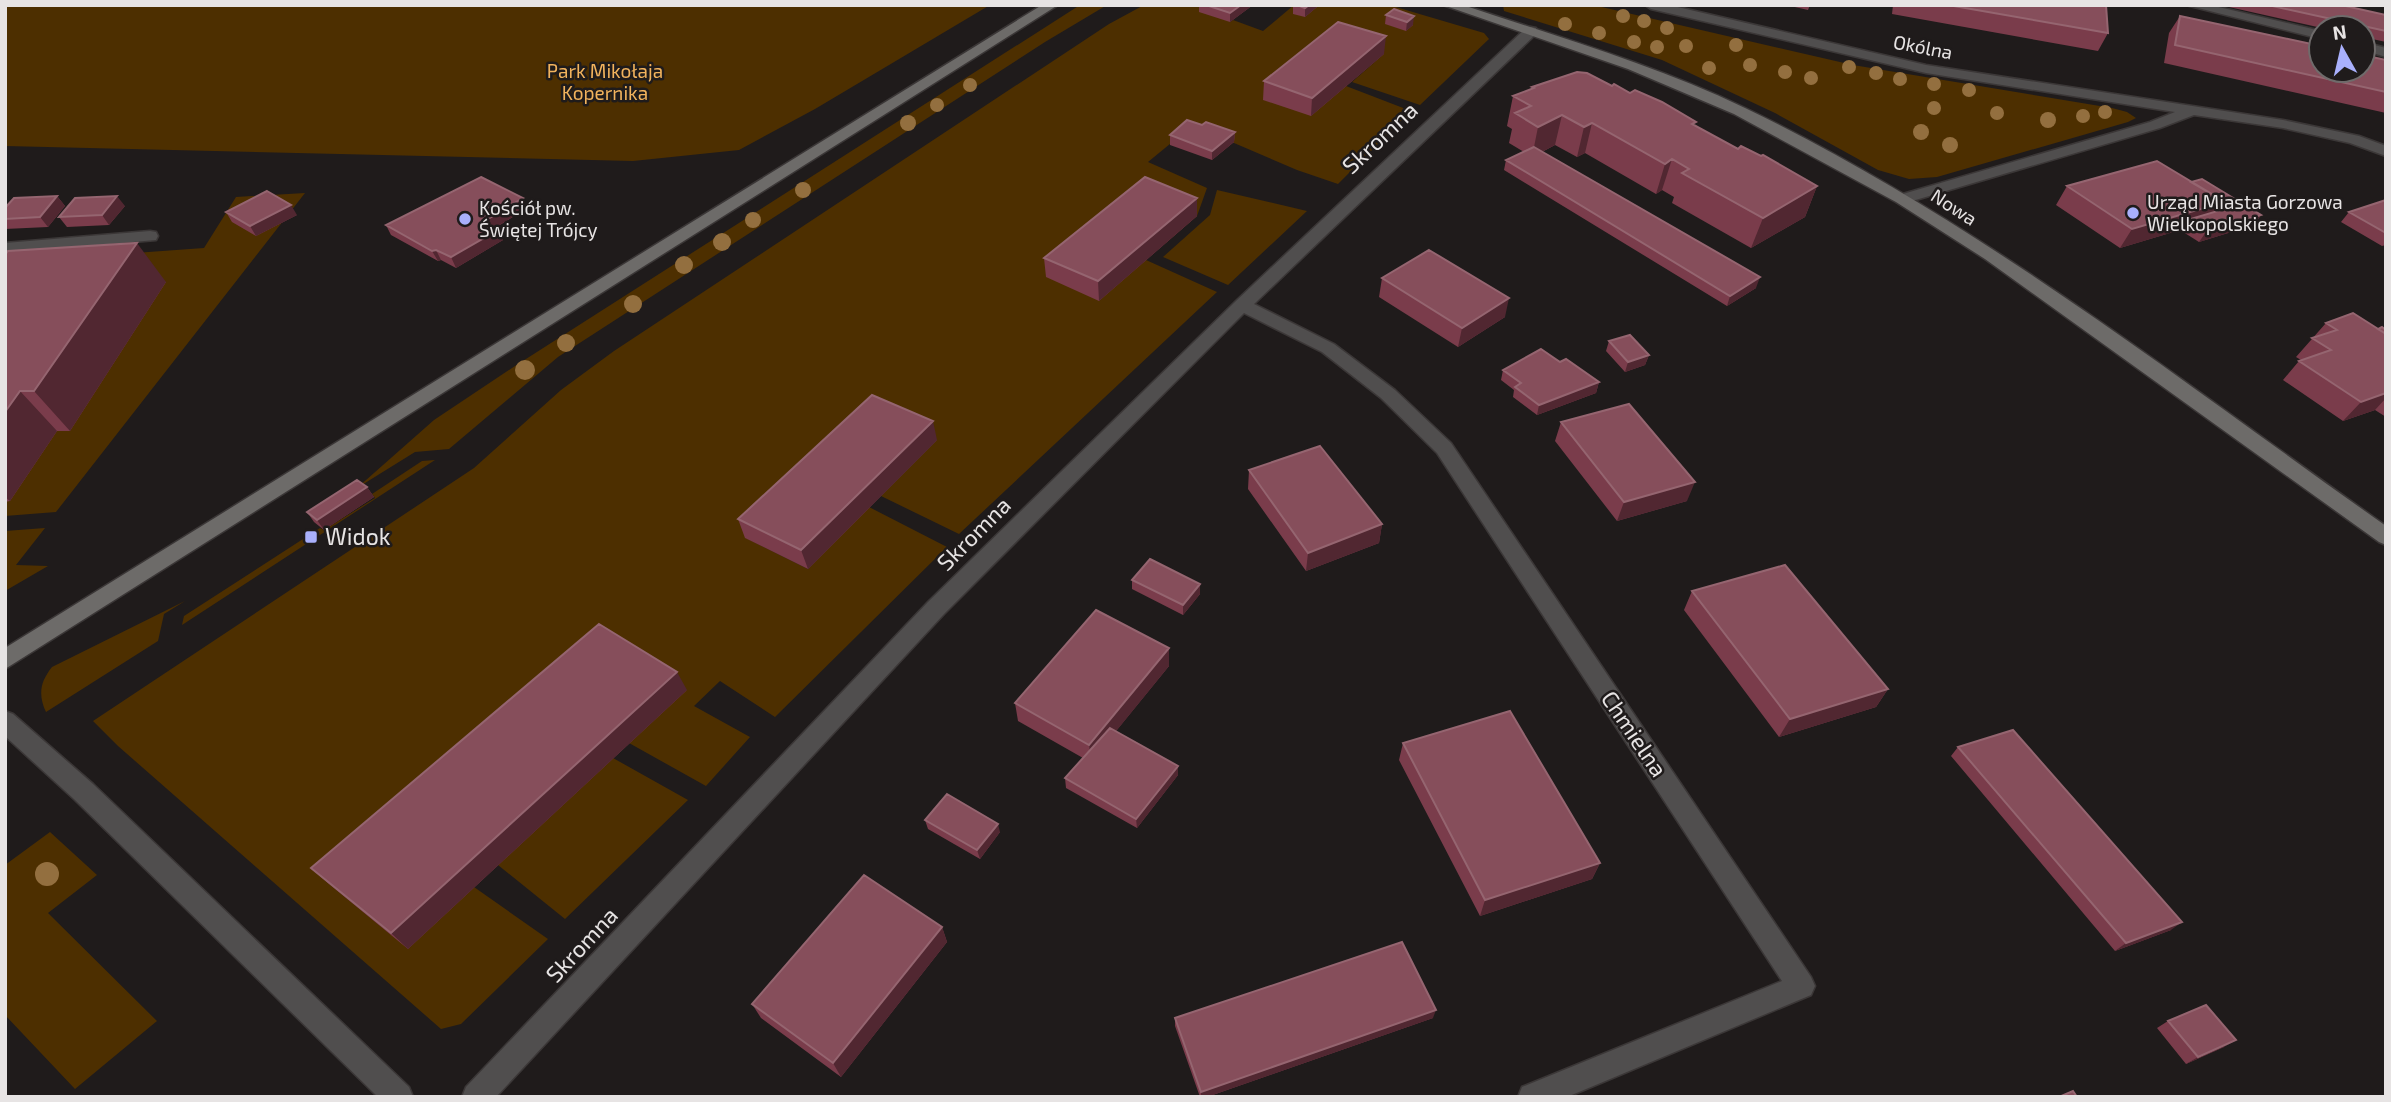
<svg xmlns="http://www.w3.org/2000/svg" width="2391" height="1102" font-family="'Exo 2',sans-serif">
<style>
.green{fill:#4d2f00}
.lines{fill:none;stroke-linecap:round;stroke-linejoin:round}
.lane-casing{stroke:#3b3737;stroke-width:3}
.street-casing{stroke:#3b3737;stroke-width:3}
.secondary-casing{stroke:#3b3737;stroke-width:3}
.lane{fill:#504e4e;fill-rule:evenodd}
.street{fill:#504e4e;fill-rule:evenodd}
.secondary{fill:#6d6b69;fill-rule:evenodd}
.tree{fill:#936f3f}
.wall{fill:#7a3c4b}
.shaded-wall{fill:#512731}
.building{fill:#864e5b;stroke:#956570;stroke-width:2}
.poi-dot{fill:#a9b0fc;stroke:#1f1b1b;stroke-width:2.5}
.labels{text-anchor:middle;stroke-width:5;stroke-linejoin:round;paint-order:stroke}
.far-street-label{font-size:19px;fill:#e7e4e4;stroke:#1f1b1b}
.far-park-label{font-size:19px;fill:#f2b35d;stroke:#1f1b1b}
.far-poi-label{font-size:19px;fill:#e7e4e4;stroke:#1f1b1b;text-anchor:start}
.street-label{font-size:23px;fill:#e7e4e4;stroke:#1f1b1b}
.poi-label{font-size:23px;fill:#e7e4e4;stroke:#1f1b1b;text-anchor:start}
</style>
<rect width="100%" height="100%" fill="#1f1b1b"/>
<path class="green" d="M5,5H990L815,109L739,150L633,161L5,146Z
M1080,5H1107L1045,42L558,357L449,449L415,452L357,488L434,420L515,366Z
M1144,5H1209L1230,22L1233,20L1263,31L1294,5H1389L1484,33L1489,39L1420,105L1352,82L1384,54L1346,86L1411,111L1338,184L1297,170L1206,131L1187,130L1148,162L1207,188L1197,216L1099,300L1146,260L1217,292L959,534L881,496L936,441L746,538L808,569L869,507L947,547L775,717L720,681L694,706L750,737L706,786L629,743L474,887L548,939L461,1024L441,1029L118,746L93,721L474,468L561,390L614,351L1109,24Z
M1503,5H1593L1853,65L2112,108L2127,112L2136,118L2128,122L1937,177L1909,179L1878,170L1775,113L1662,60L1504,11Z
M1217,190L1307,211L1228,285L1163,257L1210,215Z
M305,193L56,512L5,516V502L65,258L204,248L236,197Z
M435,460L182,625L184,616L320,528L324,530L375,498L372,494L422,461Z
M45,528L16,565L48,566L5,591V531Z
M185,601L164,614L158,641L46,712C38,695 40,682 52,667Z
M613,758L688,800L565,919L498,865Z
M50,832L97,875L48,913L157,1021L75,1089L5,1015V865Z"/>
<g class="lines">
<defs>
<path id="lane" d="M2186,5H2210L2321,31V39Z
M2363,42L2386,48V57L2363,50Z
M150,231L156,232L158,236L156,240L5,253V243Z"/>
<path id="street" d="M1645,5H1669L1926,65L2283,120L2359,136L2386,146V156L2350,143L2283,128L2194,115L2160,128L1902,204L1894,199L1896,196L2150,122L2175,112L1926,73L1651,9Z
M1531,27L1536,28V34L1254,304L1334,344L1395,390L1451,443L1811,977L1815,986L1811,995L1567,1097H1518L1522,1087L1782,981L1437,453L1381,398L1322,352L1244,313L944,614L496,1097H462L466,1087L928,602L1236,301L1526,28Z
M5,711L13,714L93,784L409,1087L413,1097H378L75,800L5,736Z"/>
<path id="secondary" d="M1042,5H1058L5,669V648Z
M1443,5H1463C1558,37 1655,65 1745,108C1975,219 2178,379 2386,526V545L2379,542L1985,259L1896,202L1734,114L1628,69Z"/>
</defs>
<use href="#lane" class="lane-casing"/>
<use href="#street" class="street-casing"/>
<use href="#secondary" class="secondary-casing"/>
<use href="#lane" class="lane"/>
<use href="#street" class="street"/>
<use href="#secondary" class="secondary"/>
</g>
<g class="tree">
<circle cx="1623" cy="16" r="7"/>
<circle cx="1644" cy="21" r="7"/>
<circle cx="1565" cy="24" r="7"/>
<circle cx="1667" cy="28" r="7"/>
<circle cx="1599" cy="33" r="7"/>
<circle cx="1634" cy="42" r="7"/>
<circle cx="1736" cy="45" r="7"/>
<circle cx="1686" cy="46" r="7"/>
<circle cx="1657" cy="47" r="7"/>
<circle cx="1750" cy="65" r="7"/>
<circle cx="1849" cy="67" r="7"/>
<circle cx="1709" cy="68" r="7"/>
<circle cx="1785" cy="72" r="7"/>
<circle cx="1876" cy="73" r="7"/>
<circle cx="1811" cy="78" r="7"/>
<circle cx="1900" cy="79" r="7"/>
<circle cx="1934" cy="84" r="7"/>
<circle cx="970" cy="85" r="7"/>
<circle cx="1969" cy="90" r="7"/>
<circle cx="937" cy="105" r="7"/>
<circle cx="1934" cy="108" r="7"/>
<circle cx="2105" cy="112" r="7"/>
<circle cx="1997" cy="113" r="7"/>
<circle cx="2083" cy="116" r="7"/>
<circle cx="2048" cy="120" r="8"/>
<circle cx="908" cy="123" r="8"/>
<circle cx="1921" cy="132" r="8"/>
<circle cx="1950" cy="145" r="8"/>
<circle cx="803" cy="190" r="8"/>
<circle cx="753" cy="220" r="8"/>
<circle cx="722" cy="242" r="9"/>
<circle cx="684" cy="265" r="9"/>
<circle cx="633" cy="304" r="9"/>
<circle cx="566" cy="343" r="9"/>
<circle cx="525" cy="370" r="10"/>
<circle cx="47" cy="874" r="12"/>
</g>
<path class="wall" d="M1199,5H1253L1230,22L1199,12Z
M1293,5H1317V7L1305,17L1293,14Z
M1786,5H1810L1808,10Z
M1893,5H2106L2108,33L2098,51L1892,14Z
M2220,5H2341L2386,15V42L2363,37V28H2322Z
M1394,9L1413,25L1406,31L1385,24L1386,15Z
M2180,16L2386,60V113L2164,63L2169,33Z
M1384,54L1311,116L1263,100L1264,81Z
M1612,86L1695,126L1738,149L1817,186L1805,217L1751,248L1672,203L1674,197L1662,190L1656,194L1585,153L1577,157L1555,145L1542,152L1756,288L1727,306L1504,170L1506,160L1524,152L1509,143L1512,129L1507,126L1513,96L1532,89V87Z
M1235,132L1234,142L1212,160L1170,145V135Z
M2191,182L2261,215L2254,225L2199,242L2180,230L2120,248L2056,205L2067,186Z
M57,196L65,206L48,227L5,229V208Z
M1197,198V216L1099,301L1046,277L1044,258Z
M2386,200V245L2382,246L2341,222L2349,212Z
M125,206L109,225L67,227L59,217Z
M527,208L495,228L498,230L503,240L456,268L441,260L438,261L391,235L386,225Z
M226,212L297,215L256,236L232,222Z
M5,255L166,282L70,431H57L10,501L5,502Z
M1382,278L1505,317L1458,347L1379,297Z
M2326,323L2386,330V417L2375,410L2343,421L2283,380L2299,361L2301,360L2296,357Z
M1609,341L1649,355L1645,365L1625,372L1606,351Z
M1560,362L1599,382L1596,393L1537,415L1513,397L1514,390L1501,380L1503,370Z
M1561,422L1687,501L1617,521L1555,441Z
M937,440L808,569L745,538L738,519Z
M1249,470L1382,524L1379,543L1306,571L1248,489Z
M367,487L374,497L324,530L314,522L307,512Z
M1132,580L1200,594L1183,615L1132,589Z
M1692,591L1888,689L1876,707L1779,737L1684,610Z
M1169,648V666L1116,731L1178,775L1137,828L1066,788L1065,778L1083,758L1018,721L1015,703Z
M687,690L408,949L329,884L311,868Z
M1403,743L1600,863L1592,879L1480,916L1399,760Z
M1958,747L2171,930L2115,951L1951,756Z
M925,820L1000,832L980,859L928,829Z
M942,927L947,942L841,1077L761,1018L752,1004Z
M1175,1018H1433L1207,1097H1200L1175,1026Z
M2168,1021L2224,1047L2186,1064L2157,1028Z"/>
<path class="shaded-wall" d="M1241,5H1253L1230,22V13Z
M1309,5H1317V7L1305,17V8Z
M1414,16L1413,25L1406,31L1407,22Z
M1386,36L1384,54L1311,116L1312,98Z
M1562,115L1555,145L1532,157L1538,127Z
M1592,123L1585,153L1577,157L1584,127Z
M1235,132L1234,142L1212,160V151Z
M1672,159L1662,190L1656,194L1665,164Z
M1817,186L1805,217L1751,248L1763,218Z
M57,196L65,206L48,227L40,217Z
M117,196L125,206L109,225L102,215Z
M523,198L527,208L488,232L483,222Z
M1197,198V216L1099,301L1098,281Z
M2225,202L2211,221L2187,220L2180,230L2120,248L2132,229Z
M291,205L297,215L256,236L250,226Z
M2261,215L2254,225L2199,242L2206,232Z
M498,230L503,240L456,268L451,257Z
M137,243L166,282L70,431L34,391Z
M436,250L441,260L438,261L432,251Z
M1760,277L1756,288L1727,306L1730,296Z
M1509,298L1505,317L1458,347L1462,328Z
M1649,355L1645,365L1625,372L1628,362Z
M1599,382L1596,393L1537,415L1539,405Z
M20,391L57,431L10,501L5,497V412Z
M2386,393V398L2375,410L2343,421L2361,402Z
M933,421L937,440L808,569L801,550Z
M1695,482L1687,501L1617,521L1624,502Z
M367,487L374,497L324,530L317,520Z
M1382,524L1379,543L1306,571L1308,553Z
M1200,584V594L1183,615V605Z
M1169,648V666L1091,762L1089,745Z
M677,672L687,690L408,949L391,933Z
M1888,689L1876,707L1779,737L1790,719Z
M1178,766V775L1137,828L1136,819Z
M998,824L1000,832L980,859L977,850Z
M1600,863L1592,879L1480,916L1485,900Z
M2182,922L2171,930L2115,951L2126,943Z
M942,927L947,942L841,1077L833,1063Z
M1436,1010L1433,1018L1207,1097H1201V1092Z
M2236,1040L2224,1047L2186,1064L2198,1057Z"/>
<path class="building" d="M1206,5H1241L1230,13Z
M1297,5H1309L1305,8Z
M1948,5H2106L2108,33Z
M2268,5H2341L2386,15V31Z
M1394,9L1414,16L1407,22L1386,15Z
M2180,16L2321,46V70H2363V55L2386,60V92L2175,45Z
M1338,22L1386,36L1312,98L1264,81Z
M1577,72L1587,73L1612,86L1614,84L1630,93L1635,90L1662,102L1696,122L1692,124L1738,149L1741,146L1761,156L1763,155L1817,186L1763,218L1682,173L1689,169L1672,159L1665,164L1592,123L1584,127L1562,115L1538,127L1515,113L1531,106L1513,96L1534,88L1532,87Z
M1187,120L1202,125L1206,122L1235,132L1212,151L1170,135Z
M1534,147L1760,277L1730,296L1506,160Z
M2157,161L2225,202L2132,229L2067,186Z
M481,177L523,198L483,222L498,230L451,257L436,250L432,251L386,225Z
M1145,177L1197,198L1098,281L1044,258Z
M2202,179L2261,215L2206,232L2187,220L2218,211L2225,202L2191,182Z
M267,191L291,205L250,226L226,212Z
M57,196L40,217L5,219V208L14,198Z
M117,196L102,215L59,217L75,198Z
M2386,200V233L2349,212Z
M137,243L34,391H20L5,412V255L8,251Z
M1429,250L1509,298L1462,328L1382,278Z
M2353,313L2386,334V393L2361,402L2299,361L2331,350L2312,338L2337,330L2326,323Z
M2382,327L2386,330V334L2378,329Z
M1630,335L1649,355L1628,362L1609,341Z
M1541,349L1560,362L1566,359L1599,382L1539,405L1515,387L1521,383L1503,370Z
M872,395L933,421L801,550L738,519Z
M1629,404L1695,482L1624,502L1561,422Z
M1320,446L1382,524L1308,553L1249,470Z
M357,480L367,487L317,520L307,512Z
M1150,559L1200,584L1183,605L1132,580Z
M1785,565L1888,689L1790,719L1692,591Z
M1096,610L1169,648L1089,745L1015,703Z
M599,624L677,672L391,933L311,868Z
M1510,711L1600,863L1485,900L1403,743Z
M1110,728L1178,766L1136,819L1065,778Z
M2013,730L2182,922L2126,943L1958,747Z
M947,794L998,824L977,850L925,820Z
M864,875L942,927L833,1063L752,1004Z
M1402,942L1436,1010L1201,1092L1175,1018Z
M2206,1005L2236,1040L2198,1057L2168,1021Z
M2073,1091L2077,1097H2059Z"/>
<g class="poi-dot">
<circle cx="2133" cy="213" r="7"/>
<circle cx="465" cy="219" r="7"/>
<rect x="304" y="530" width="14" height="14" rx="3.5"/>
</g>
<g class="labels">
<g class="far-street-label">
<text transform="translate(1923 47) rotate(11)" y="7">Okólna</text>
<text transform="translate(1954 207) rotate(33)" y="7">Nowa</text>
</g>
<g class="far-park-label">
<text x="605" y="78">Park Mikołaja<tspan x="605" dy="22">Kopernika</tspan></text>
</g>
<g class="far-poi-label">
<text x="2147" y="209">Urząd Miasta Gorzowa<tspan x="2147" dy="22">Wielkopolskiego</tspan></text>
<text x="479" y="215">Kościół pw.<tspan x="479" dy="22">Świętej Trójcy</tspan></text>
</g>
<g class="street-label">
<text transform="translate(1380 138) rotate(-43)" y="8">Skromna</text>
<text transform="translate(974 534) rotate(-45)" y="8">Skromna</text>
<text transform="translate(1634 734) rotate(56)" y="8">Chmielna</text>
<text transform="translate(582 945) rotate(-47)" y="8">Skromna</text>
</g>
<g class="poi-label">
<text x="325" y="545">Widok</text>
</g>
</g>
<rect width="2391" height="1102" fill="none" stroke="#e7e4e4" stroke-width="14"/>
<g transform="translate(2342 49) rotate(352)"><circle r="33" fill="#1f1b1b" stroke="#6f6b6b" stroke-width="2"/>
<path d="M0-5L12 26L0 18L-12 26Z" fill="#a9b0fc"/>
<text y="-10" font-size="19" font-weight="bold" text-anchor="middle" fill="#e7e4e4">N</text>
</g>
</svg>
